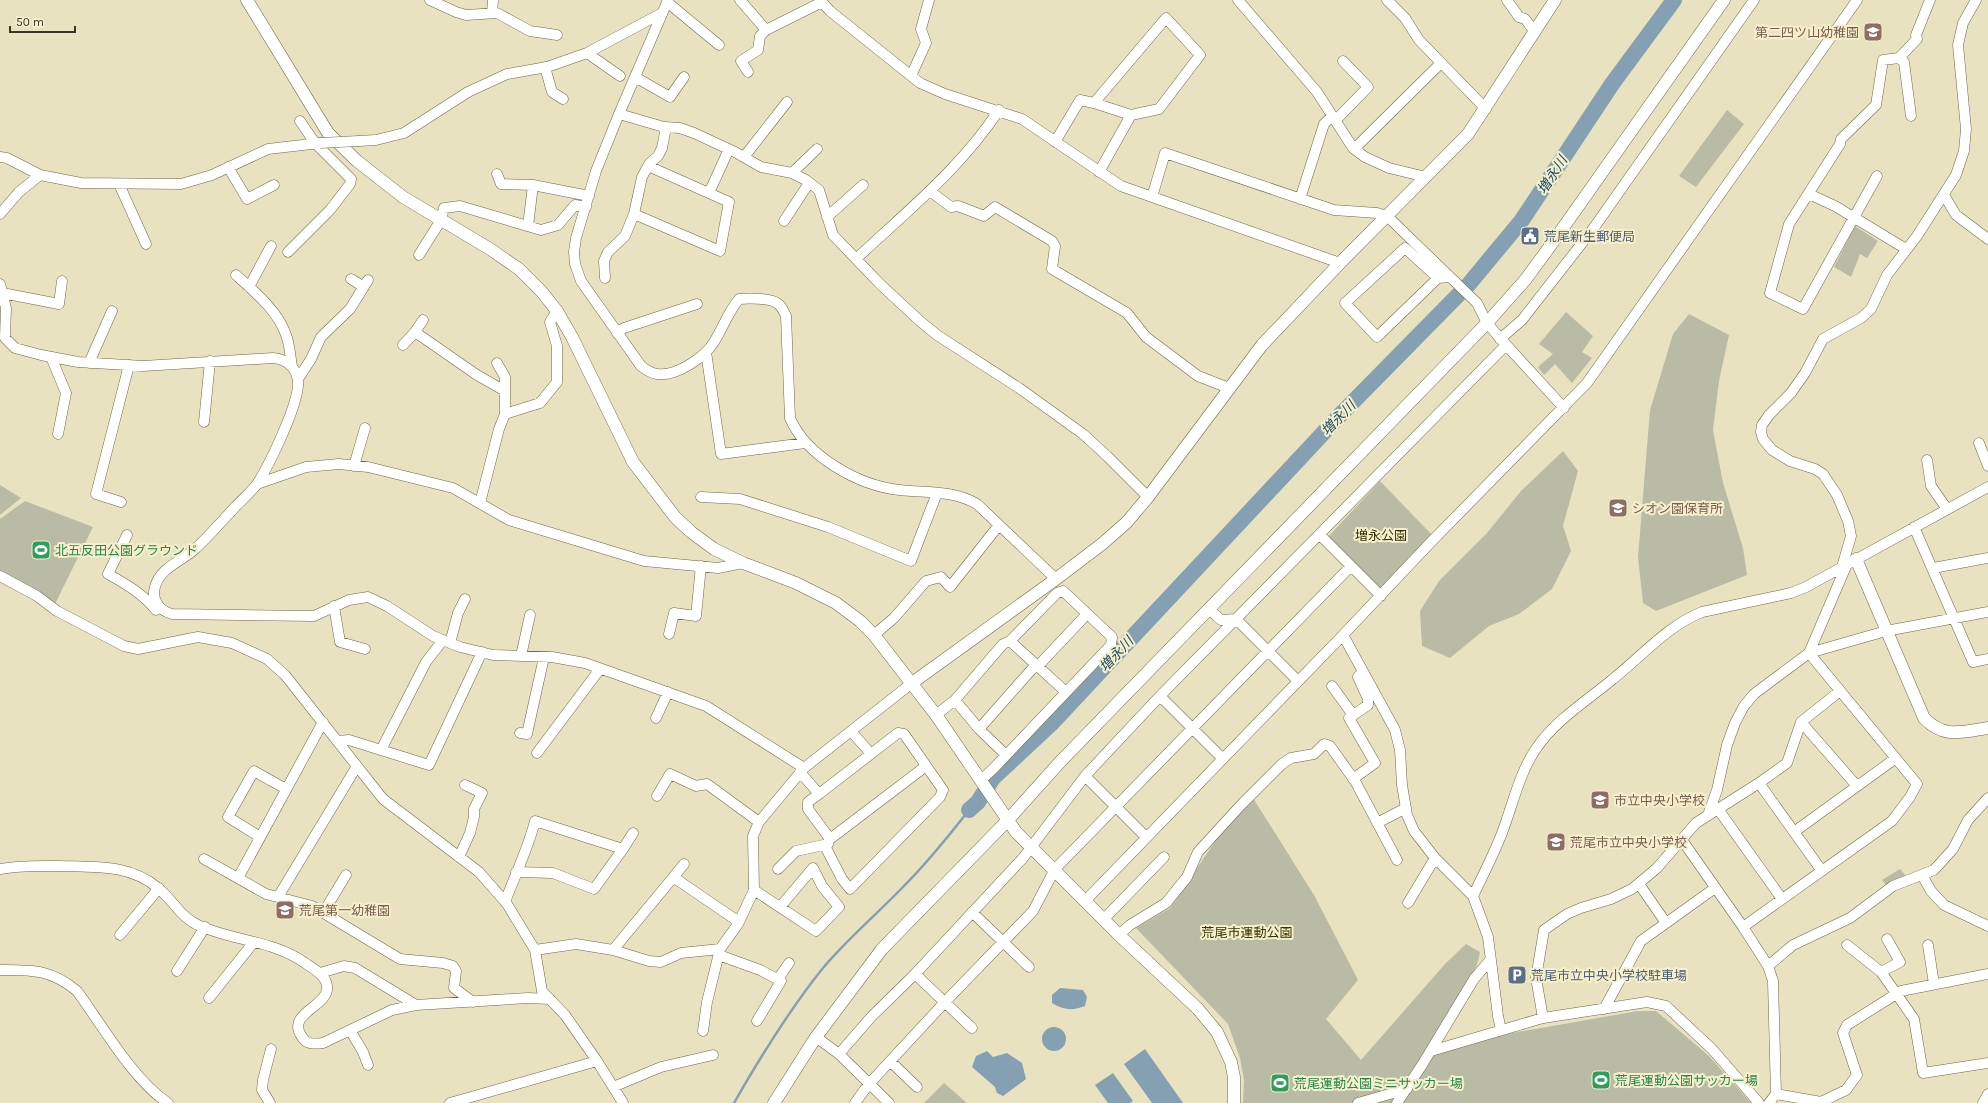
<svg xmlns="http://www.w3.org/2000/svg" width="1988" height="1103" font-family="Karla,'Noto Sans JP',sans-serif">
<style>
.green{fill:#b9bba5}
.water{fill:#85a0b2}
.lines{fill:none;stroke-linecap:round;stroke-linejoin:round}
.stream{stroke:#85a0b2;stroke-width:2.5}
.river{stroke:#85a0b2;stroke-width:16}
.minor-casing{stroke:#6d6748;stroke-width:11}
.tertiary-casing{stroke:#6d6748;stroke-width:13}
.minor{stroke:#fff;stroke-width:10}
.tertiary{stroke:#fff;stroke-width:12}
.minor-bridge-casing{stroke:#6d6748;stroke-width:11;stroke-linecap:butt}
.minor-bridge{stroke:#fff;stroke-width:10}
.labels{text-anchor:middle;stroke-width:4;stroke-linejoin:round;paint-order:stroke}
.education-label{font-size:13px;fill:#785e54;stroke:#f6efcc;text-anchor:start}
.service-label{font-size:13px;fill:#4e5e75;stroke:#f6efcc;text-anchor:start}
.park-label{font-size:13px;fill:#333500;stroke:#f6efcc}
.leisure-label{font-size:13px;fill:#27864d;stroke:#f6efcc;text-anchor:start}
.water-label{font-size:14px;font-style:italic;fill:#1a4c67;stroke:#f6efcc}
</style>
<rect width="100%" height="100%" fill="#e9e2c0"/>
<path class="green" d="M1727,110L1744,124L1696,187L1679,176Z
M1855,226L1878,241L1867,258L1860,254L1851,277L1834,267Z
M1566,312L1593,336L1582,352L1592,358L1572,383L1555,364L1544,375L1538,367L1553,354L1539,344Z
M1689,314L1729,335L1719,381L1713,430L1723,483L1743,548L1747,575L1656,611L1643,603L1638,557L1650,410L1673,334Z
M1563,451L1578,471L1563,526L1571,551L1552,589L1519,614L1489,626L1450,658L1422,646L1420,611L1439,581L1487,533L1521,491Z
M1380,481L1433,536L1377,592L1327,538Z
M0,485L21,498L0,515Z
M25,501L93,527L55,604L0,573V519Z
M1253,798L1314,895L1358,980L1326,1019L1361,1060L1445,964L1466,944L1480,952C1474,987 1447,1018 1427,1047L1438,1054L1483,1040L1512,1033L1638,1011H1656L1709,1056L1751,1103H1243L1244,1080L1240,1058L1228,1024L1136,928L1170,908L1220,834Z
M1900,869L1906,876L1887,886L1882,880Z
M944,1083L967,1103H924Z"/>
<path class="water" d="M1060,988L1083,990L1087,997L1085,1006C1073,1011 1063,1010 1052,1003V995Z
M1042 1039a12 12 0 1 1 24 0a12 12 0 1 1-24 0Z
M1145,1049L1183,1103H1152L1124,1064Z
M987,1051L993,1057L1007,1053L1022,1063L1026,1079L1003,1096L997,1093L995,1087L972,1067L976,1056Z
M1113,1073L1133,1101L1130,1103H1108L1095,1085Z"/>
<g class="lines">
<path class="stream" d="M734,1103C761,1056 789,1010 823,968C847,939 876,915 902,888C927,863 948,837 969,810"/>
<path class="river" d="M969,810L978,802L993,778L1051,724L1342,413L1469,284L1522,220L1612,84L1674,0"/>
<defs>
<path id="minor" d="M430,0L456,12L466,15L497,13L530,31L557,35
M668,0L619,114L596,171L576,238L574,252L575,264L581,281L641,366C646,370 651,373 657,374C676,377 705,357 714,342C723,328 728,312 739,299C748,298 769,298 777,303C782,306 784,312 786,316L790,418C806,456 859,486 900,490C926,493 953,490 977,504L1056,579
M740,0L766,30
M820,0L830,11L920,83L945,94L1022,119L1121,186L1340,263
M1238,0L1317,92L1353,148L1365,157L1389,168L1426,177
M1387,0L1405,18L1419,40L1486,109
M1507,0L1519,17L1525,19L1535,32
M667,2L719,45
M492,13L493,0
M587,53L620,76
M1899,58L1904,62L1911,116
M545,67L552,92L563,99
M748,72L741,61L758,50L760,36L766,30L822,2
M911,76L926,43L921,29L929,0
M635,77L670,97L684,77
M1094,103L1131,115
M619,114L664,127L680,128L694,133L735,152L761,167L792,173L806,180L819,190L833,235L881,285L921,322L937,335L1019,388L1083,434L1107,456L1148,497
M1335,121L1368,87L1343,61
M359,141L376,140L404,133L468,92L507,74L547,67L587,53L662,13
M1055,142L1080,100L1094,103L1166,18L1200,55L1159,109L1131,115L1099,172
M1354,149L1440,64
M0,157L7,158L40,175L81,183L181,184L212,175L268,149L320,143
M744,157L787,102
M228,167L247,199L274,185
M792,173L817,149
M497,174L501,184L533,185L589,196
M1877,176L1803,309L1770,293L1789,224L1840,144L1841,139L1876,105L1883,60L1899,58L1917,39L1916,35L1930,0
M119,184L146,244
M930,191L951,207L958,206L984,216L995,207L1052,241L1055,246L1052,269L1127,313L1146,337L1198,376L1229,388
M709,193L729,149
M1809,194L1835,206L1906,249
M1944,195L1956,215L1988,239
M1152,197L1165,153L1334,210L1377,213L1387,216L1477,303L1487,323L1499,337L1564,408
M1300,199L1324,124L1332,116
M0,214L19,192L40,175
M634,214L720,251L729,202L648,166
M827,217L863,185
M784,221L809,183
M528,226L533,185
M288,252L330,210L350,184L351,179L315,143L300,121
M419,255L441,220L444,208L460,206L541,230L558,225L575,205L586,207
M856,259C906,212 961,168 999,110
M236,275C255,292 278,311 286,335C290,345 290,356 292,366
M605,278L604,261L608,252L625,236L634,214L642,177L649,164L658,156L662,148L666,127
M1438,278L1405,248L1345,303L1377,337L1438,278L1450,277
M351,279L364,287
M0,284L6,308L5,338L15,348L41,355L78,362L143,366L273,358C288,359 299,370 298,386C296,409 270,464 257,484C251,492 243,499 236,506C223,520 210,535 196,548C183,561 160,567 155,587C151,600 160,611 172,614L314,616L349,600L368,597L387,606L433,636L460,647L493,655L552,657L585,663L706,706L804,768
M249,287L271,246
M2,293L59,304L62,281
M423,320L415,332L477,375L505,391
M617,333L624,328L697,304
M1500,339L1522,320L1593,229L1754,0
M403,345L415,332
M706,352L721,454L805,443
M51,357L66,393L58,434
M89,363L112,311
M497,363L505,377V414
M298,379L311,359L321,337L350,309L368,280
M204,422L210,361
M1979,443L1988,466
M1927,460L1931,486L1947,509
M354,466L365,428
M257,484L306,467L339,464L368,467L453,488L509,520L644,561L718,568L743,563
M701,497L740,499L828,527L911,561L937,493
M121,502L96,494L129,365
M480,503L499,429L505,414L540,403L557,382V346L550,322L557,311
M1914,527L1973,662L1988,659
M127,535L108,574C126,584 143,594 156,610
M1320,535L1381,596
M1842,567L1851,536L1848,521L1837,495L1823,474L1815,469L1790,461L1772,450L1763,439L1761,432L1762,425L1769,415L1791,393L1805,373L1823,339L1861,318L1871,309L1887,275L1917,236L1956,175L1964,151L1966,129L1958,45L1963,23L1976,0
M1933,568L1988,558
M0,576L37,596L57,611L124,646L138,649L198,637L232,643L267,659L285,675L383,799L479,872L507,904L535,950L542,991L565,1015L597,1061L623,1103
M334,606L340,642L365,649
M1209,609L1221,620L1236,619L1298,681
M669,634L674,613L696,616L701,566
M874,635L894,618L926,581L941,577L950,587L999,525
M1343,635L1395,730L1400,750L1402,785L1407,815L1414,831L1435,858L1473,896L1488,937L1498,1016L1501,1030
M450,643L458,613L465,599
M1809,653L1847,564
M521,656L530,615
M1332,686L1353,715
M1160,696L1222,758
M955,700L979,729
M936,715L955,700L1003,644L1010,641
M656,718L668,692
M1801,722L1857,786
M851,731L871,754
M520,733L527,734L544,657
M337,741L349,740L429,765L482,652
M381,750L426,662L443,640
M537,753L600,669
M1006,755L979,729L1032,669L1038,666L1087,614
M800,772L819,794L808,802V809L830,839L826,848L842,879L850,889L940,797L943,790L904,734L898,733L819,794
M1085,776L1146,837
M1353,779L1375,763L1349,718L1368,705V699L1358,677L1363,671
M981,780L993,769L1111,645L1112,637L1063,591L1057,593L1010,641L1066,692
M1759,783L1822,871
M657,796L670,774L696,786L707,784L759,822
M1718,809L1782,899
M1708,815L1717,790L1727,745L1735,723L1744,706L1754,694L1809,653L1886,631L1988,612
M1377,823L1406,808
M1794,832L1896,758
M260,837L228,817L254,771L286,789
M830,839L926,766
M1682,840L1743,927L1768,966L1773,981L1776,1094L1769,1103
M623,849L633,833
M459,857L470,833L474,817V809L482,793L465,785
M204,859L266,894L312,906L400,959L443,963L453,966L456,971L454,988L473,1002
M0,869C20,865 40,866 60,866C94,867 130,864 158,888C173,900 181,918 200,926C234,941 275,941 305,963C314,969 329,977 327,990C324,1008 286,1014 302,1037C307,1045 315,1044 323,1043L392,1010L416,1005
M778,869L796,851L828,844
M1922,875L1931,891L1944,905L1988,926
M238,878L323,722
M671,880L684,864
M1639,884L1666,923
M754,890L816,931L839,907L822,886L813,868L780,907
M1473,896C1483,875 1494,854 1502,833C1513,804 1520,770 1538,746C1556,720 1589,699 1613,679C1642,656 1667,626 1702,612L1791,593L1806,587L1988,487
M278,897L357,766
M1086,900L1343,635L1431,542L1587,383L1857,0
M505,902C515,875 528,849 535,821L623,849L594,889L553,873L516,872
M1408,903L1435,858
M972,912L1029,967
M323,913L346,875
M1104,919L1164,857
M1743,927L1892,821L1910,797L1917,784L1809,653
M120,935L159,888
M1119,935L1130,925L1166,903L1187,877L1198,852L1240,806L1282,764L1291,758L1314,754L1324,744L1330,746L1355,781L1397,860
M1847,945L1881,972L1914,1019L1923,1073L1988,1063
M1928,945L1934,984
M535,950L576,944L613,950L649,961L661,962L681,953L720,949L738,924L754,890L753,836L759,822L804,768L912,683
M613,950L671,880L676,879L739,922
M719,955L760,970L781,981L757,1021
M1768,966L1793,945L1850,918L1893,886L1934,870L1953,849L1968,820L1988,798
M0,970C32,970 51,969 77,991C102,1025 133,1080 168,1103
M177,971L205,927
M1881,972L1900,962L1887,939
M320,973L344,966L355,968L416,1005L528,998L550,999
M915,974L972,1028
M778,979L789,963
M209,998L254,942
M1604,1009L1641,941L1715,888
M1543,1018L1536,978L1544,930L1567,914L1581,908L1611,899L1632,889L1657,868L1696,823L1759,783L1787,763L1801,722L1840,691
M350,1030L363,1052L368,1065
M703,1031L707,1002L720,949
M816,1037L839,1054L872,1016L915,974L1023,858L1085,776L1160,696L1506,345
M1431,1051L1543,1018L1647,1002L1666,1006L1712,1049L1759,1103
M839,1054L889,1103
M890,1061L917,1087
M613,1087L661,1067L713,1055
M1776,1094L1821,1102L1846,1090L1857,1075L1843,1033L1847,1025L1901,991L1988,974
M270,1103L262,1090L263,1080L271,1049
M450,1103L597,1061
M855,1103L868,1085L945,1002L1033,911L1055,869L1350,567
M1358,1103L1407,1089
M1397,1103L1422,1065L1474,979L1490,960
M1983,1103L1988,1094"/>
<path id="tertiary" d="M247,0L328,133L357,161L403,197L490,249L519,269L542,292L557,311L572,337L633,462L675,517L691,532L714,549L743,563L796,583L836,603L860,621L874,635L936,715L1016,832L1119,935L1198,1009L1217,1032L1231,1062L1234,1077V1103
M1856,559L1924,718C1944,739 1962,732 1988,728
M912,683L1056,579L1102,544L1127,522L1148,497L1262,345L1340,263L1468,134L1555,0
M774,1103L816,1037L882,949L1007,821L1060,762L1487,323L1526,279L1553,242L1724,0"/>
</defs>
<use href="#minor" class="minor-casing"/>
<use href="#tertiary" class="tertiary-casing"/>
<use href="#minor" class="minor"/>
<use href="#tertiary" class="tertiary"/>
<defs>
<path id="minor-bridge" d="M320,143L359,141"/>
</defs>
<use href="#minor-bridge" class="minor-bridge-casing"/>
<use href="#minor-bridge" class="minor-bridge"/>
</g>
<defs>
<symbol id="school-square" viewBox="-11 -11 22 22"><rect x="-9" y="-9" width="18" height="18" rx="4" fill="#8d6e63" stroke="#f6efcc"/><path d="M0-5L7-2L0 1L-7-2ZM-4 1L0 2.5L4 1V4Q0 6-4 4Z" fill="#fff"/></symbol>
<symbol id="civic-square" viewBox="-11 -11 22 22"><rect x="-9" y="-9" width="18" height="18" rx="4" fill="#5c6f8a" stroke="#f6efcc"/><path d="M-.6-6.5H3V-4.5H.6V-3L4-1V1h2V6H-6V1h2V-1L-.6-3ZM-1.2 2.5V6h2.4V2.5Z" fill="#fff"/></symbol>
<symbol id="stadium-square" viewBox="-11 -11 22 22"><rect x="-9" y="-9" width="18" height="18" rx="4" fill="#2e9e5b" stroke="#f6efcc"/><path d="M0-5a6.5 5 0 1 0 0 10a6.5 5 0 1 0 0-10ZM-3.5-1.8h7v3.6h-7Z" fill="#fff"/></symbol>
<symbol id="parking-square" viewBox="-11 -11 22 22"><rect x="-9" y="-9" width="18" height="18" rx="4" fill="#5c6f8a" stroke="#f6efcc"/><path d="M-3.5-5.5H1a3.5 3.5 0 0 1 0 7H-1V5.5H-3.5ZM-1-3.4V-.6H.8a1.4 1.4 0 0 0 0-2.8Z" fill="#fff"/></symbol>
</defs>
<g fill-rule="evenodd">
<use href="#school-square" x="1862" y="21" width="22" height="22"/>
<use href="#civic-square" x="1519" y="225" width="22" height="22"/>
<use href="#school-square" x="1607" y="497" width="22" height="22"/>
<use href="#stadium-square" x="30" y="539" width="22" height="22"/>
<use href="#school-square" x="1589" y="789" width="22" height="22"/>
<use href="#school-square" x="1545" y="831" width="22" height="22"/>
<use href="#school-square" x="274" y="899" width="22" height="22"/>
<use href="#parking-square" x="1506" y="964" width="22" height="22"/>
<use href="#stadium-square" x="1590" y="1069" width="22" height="22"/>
<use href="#stadium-square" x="1269" y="1072" width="22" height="22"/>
</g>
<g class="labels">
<g class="education-label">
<text x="1859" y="37" text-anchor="end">第二四ツ山幼稚園</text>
<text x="1632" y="513">シオン園保育所</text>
<text x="1614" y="805">市立中央小学校</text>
<text x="1570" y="847">荒尾市立中央小学校</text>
<text x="299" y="915">荒尾第一幼稚園</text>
</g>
<g class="service-label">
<text x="1544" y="241">荒尾新生郵便局</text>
<text x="1531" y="980">荒尾市立中央小学校駐車場</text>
</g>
<g class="park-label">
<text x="1381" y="540">増永公園</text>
<text x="1247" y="937">荒尾市運動公園</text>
</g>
<g class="leisure-label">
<text x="55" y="555">北五反田公園グラウンド</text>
<text x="1615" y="1085">荒尾運動公園サッカー場</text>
<text x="1294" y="1088">荒尾運動公園ミニサッカー場</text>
</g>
<g class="water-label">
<text transform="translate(1552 175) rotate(-57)" y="5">増永川</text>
<text transform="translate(1338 418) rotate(-46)" y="5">増永川</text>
<text transform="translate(1116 654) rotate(-47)" y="5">増永川</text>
</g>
</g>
<path d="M10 26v6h65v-6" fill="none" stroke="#393629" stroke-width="2"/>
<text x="16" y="26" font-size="12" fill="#393629" stroke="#f6efcc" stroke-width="3" paint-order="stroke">50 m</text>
</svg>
